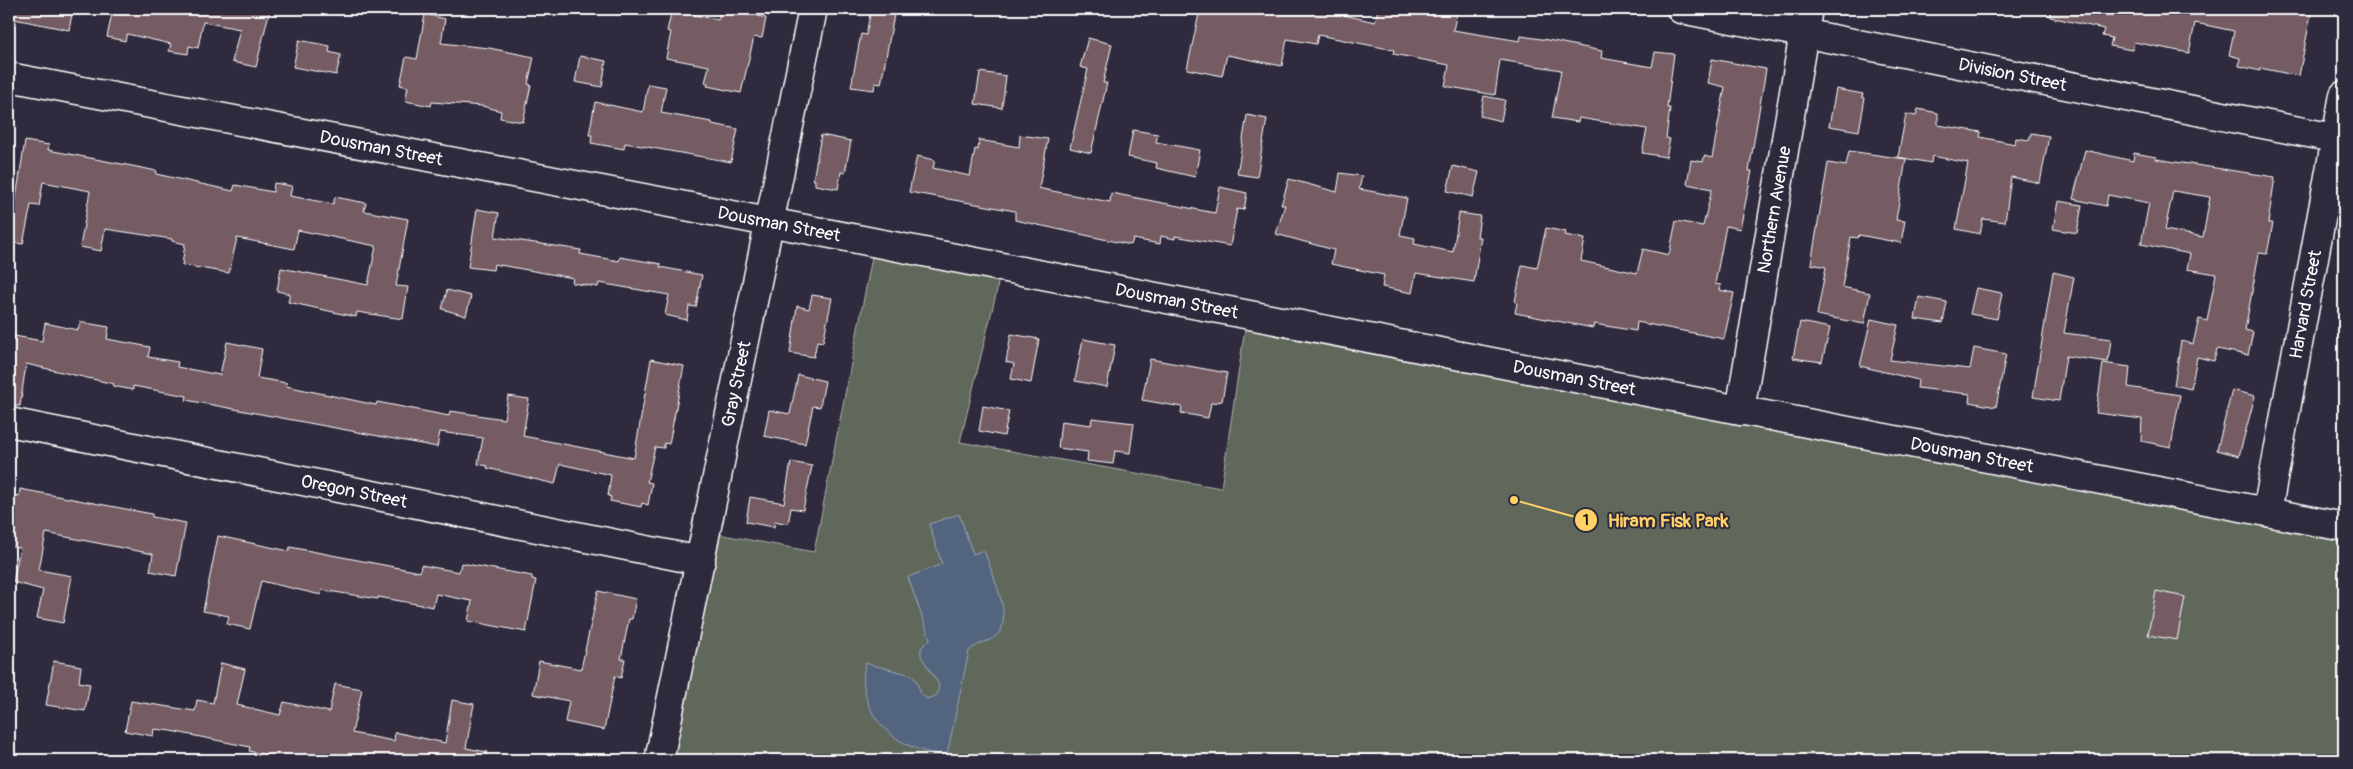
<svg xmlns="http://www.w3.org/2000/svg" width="2353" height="769" font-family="Pangolin,sans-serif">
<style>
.green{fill:#60675b;stroke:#b0b3ad}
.water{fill:#53657e;stroke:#98a3b2}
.building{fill:#745c64;stroke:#fff;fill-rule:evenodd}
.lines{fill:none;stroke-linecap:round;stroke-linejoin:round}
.minor-casing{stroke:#fff;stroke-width:31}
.minor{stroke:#2f2a3d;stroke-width:28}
.labels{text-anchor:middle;stroke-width:4;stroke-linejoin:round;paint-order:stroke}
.street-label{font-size:18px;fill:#fff;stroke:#2f2a3d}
.leader{fill:none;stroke:#ffd166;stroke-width:2}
.callout-dot{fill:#ffd166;stroke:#2f2a3d;stroke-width:2}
.mark-label{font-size:15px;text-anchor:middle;font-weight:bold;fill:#111}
.callout-label{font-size:19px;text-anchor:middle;font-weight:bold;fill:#ffd166;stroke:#2f2a3d;stroke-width:4;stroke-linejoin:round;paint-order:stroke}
</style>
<rect width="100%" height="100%" fill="#2f2a3d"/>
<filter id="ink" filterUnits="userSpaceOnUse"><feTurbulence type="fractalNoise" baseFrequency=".02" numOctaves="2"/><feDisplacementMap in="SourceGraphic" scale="10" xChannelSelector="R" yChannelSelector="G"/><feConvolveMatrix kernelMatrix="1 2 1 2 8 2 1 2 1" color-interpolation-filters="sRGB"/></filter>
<g filter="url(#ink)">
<path class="green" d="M875,242L1000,267L997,290L960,442L1221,488L1247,315L2344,527V760H659L707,532L814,552Z"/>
<path class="water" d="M959,514L973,554L984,550C990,569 1013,617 999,633C992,642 978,642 969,651L947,755C898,752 855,716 865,663L912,675L917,682L921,694L927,699L937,695L939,685L921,656V648L930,639L908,577L942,564L929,524Z"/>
<path class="building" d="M9,9H73L69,30L9,18Z
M113,9H270L256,67L232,62L240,29L203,22L198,48L189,46L188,54L169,51L171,44L127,34L125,41L107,37Z
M721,9H760L758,16L766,18L762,38L754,37L741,93L707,86L708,83H705L709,66L666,58L671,32L667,31L672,10L718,20Z
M871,9H895L881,84L875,83L874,90L851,87L861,34L866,35Z
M1200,9H1336L1335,13L1375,22L1378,9H1439L1457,13L1453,30L1520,41L1521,36L1548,40L1602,51L1601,58L1652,67L1655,52L1674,54L1667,108H1670L1666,138L1670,139L1666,157L1642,153L1647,129L1579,118L1578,122L1552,118L1561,70L1500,60L1495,95L1445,86L1449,65L1393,54L1394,50L1318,35L1316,44L1287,39L1282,66L1227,55L1222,76L1187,69Z
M2051,9H2312L2299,76L2260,68V71L2239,66L2240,58L2229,55L2234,31L2195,23L2189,53L2134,42L2132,50L2110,46L2112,38L2102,36L2104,29L2050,17Z
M425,14L445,19L441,43L489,48L534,57L528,84L531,85L523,122L500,118L501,111L482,106L432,102L431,106L405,101L408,87L400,85L406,57L417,59Z
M1088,38L1112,44L1103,83H1107L1091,153L1070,148L1088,69L1080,67Z
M299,40L330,46L329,52L341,55L336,75L293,67Z
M580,56L606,61L602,87L575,82Z
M1712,59L1766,69L1749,171H1752L1740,229L1726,226L1715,284L1721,285L1719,290L1734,293L1724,339L1637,322L1636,331L1594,324L1593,328L1515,313L1517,303L1515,302L1522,265L1537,268L1546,228L1566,232L1565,235L1585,239L1581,261L1637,273L1643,249L1669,255L1676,221L1703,226L1712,189L1687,184L1691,160L1703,162L1704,156L1712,158L1725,87L1708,83Z
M980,72L1006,76L1002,108L975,104Z
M648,84L666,87L661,113L712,122V124L738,129L731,162L625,143L624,149L591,143L592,135H589L595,102L643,112Z
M1836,89L1863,94L1862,97L1865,98L1859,131L1829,126Z
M1484,96L1505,100L1501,121L1480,116Z
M1918,109L1938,113V125L1981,132L1980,137L2015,144L2016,138L2029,140L2031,133L2049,136L2040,183L2011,177L2005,222L1983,219L1980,234L1956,229L1968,163L1932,156L1931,163L1898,157L1906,114L1916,116Z
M1247,115L1267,119L1257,177L1237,174Z
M1133,130L1158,134L1156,142L1200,150L1195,177L1156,168L1157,163L1128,157Z
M821,135L851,141L845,173L841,172L838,189L815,185V180H813Z
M1020,135L1048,139L1039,188L1047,190L1110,202L1111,193L1215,213L1220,187L1247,193L1244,210L1237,209L1230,246L1175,236V239L1161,236L1160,244L1133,239L1131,245L1015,220V211L909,192L917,156L935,160L933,168L970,176L975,149L978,150L979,140L1019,147Z
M25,141L49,145L48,150L132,166L157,171L156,174L233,191L235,185L273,192L274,183L292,186L290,196L333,204L335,197L366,203L364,211L408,219L396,286L408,287L403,319L357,312L356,317L288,302L290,294L277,291L281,268L368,285L376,246L298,230L294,249L237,238L229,273L182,265L185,244L172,241V239L105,229L101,251L80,247L90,191L43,182L39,206L31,205L23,244L9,242Z
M2085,150L2133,161L2134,153L2156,157V159L2275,177L2268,223H2273L2267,254L2259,253L2245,330L2253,332L2248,355L2217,349L2214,361L2197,357L2191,389L2174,385L2181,341L2193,344L2199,319L2207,321L2216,274L2187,269L2190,254L2141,244L2149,203L2108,195L2106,206L2073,199ZM2173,191L2210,197L2203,237L2165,230Z
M1849,151L1906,159L1896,220L1905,221L1901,243L1859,235L1858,238L1851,237L1842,287L1870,293L1864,324L1817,315L1826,267L1811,264L1828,163L1846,166Z
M1453,166L1479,172L1473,197L1447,191Z
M1340,173L1362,176L1359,189L1407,198L1400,235L1415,238L1414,244L1453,252L1459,213L1480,216L1477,237H1481L1474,282L1416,273L1412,293L1382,287L1384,275L1331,264L1334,250L1276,234L1285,205H1281L1289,179L1337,192Z
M2058,201L2082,205L2077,233L2053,229Z
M477,209L499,213L495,237L581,250L580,254L619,261L620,257L661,264L660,267L702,275L696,307L689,306L687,320L665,315L669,295L599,283L598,287L572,283L573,278L494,264L493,270L468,267Z
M2053,272L2074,277L2064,333L2111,339L2108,362L2066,356L2059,401L2033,397Z
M1976,288L2002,293L1997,319L1970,314Z
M447,290L471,296L466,316L442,309Z
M812,295L832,298L823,342L817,341L814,357L790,353L797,306L809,309Z
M1919,297L1947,302L1943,323L1915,319Z
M1871,319L1898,325L1890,360L1970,369L1974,348L2006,354L1996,407L1969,402L1970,394L1917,388L1918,380L1860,366Z
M80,322L109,327L107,339L150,347L148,357L178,362L177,367L220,375L227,342L262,349L257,378L287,383L286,386L376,405L377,402L449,416L450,411L504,419L508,396L529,399L523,436L634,458L651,359L684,366L669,444L664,443V448L655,447L647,482L652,483L648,505L642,503L641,507L610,501L611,497L608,496L611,475L560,464L555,484L487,468L488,466L478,464L483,438L440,432L437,447L186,400L187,396L133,386V390L113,386L114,384L26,364L20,406H9V335L42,341L45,323L78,330Z
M1800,322L1830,328L1822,362L1793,358Z
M1011,334L1039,339L1031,383L1011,379L1014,364L1006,362Z
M1083,339L1115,345L1107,387L1075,381Z
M1150,359L1227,373L1222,401L1211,403L1208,418L1181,413L1182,407L1142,400Z
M2103,363L2130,367L2128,387L2180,395L2171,447L2141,441L2142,419L2096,413Z
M798,375L825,381L820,407L813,406L805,444L764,436L769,410L790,414Z
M2232,390L2255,396L2239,456L2217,450Z
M983,406L1009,411L1004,436L979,431Z
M1092,418L1134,423L1130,453L1115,451L1113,464L1087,461L1088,452L1058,448L1061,421L1091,425Z
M791,462L812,466L803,510L791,508L788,524L775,521L774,527L746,522L750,497L784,503Z
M20,489L152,514V517L186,523L176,576L150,571L153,554L46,533L39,570L72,576L63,623L37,618L43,590L13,582L20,548L9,546V495L19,496Z
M218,536L289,551L290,547L420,572L421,565L459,572L461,563L532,576V579L536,580L526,632L468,621L472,601L436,594L433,607L378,597V599L322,590L321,595L261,581L250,629L227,624L229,616L203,611Z
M598,591L636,599L632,619H629L621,659H625L621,678L615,676L604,730L565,722L569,701L533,694L539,661L581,669Z
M2156,591L2185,597L2177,640L2148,635Z
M54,661L81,666L79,682L90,684L85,711L46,705Z
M221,663L245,669L237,705L280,715L284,702L329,712L335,684L362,689L352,733L394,741L395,732L445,743L452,700L474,704L466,748L487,752L486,760H286L249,751L250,747L171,731L154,729L153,736L125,731L131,701L195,711L197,700L213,703Z"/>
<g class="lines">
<defs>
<g id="minor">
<path id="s1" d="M1681,9L2344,140"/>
<path id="s2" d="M9,77L769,222L2344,527"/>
<path id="s3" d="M1740,411L1808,9"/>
<path id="s4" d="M9,422L701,561"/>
<path id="s5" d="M2267,512L2344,95"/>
<path id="s6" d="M659,760L813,9"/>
</g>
</defs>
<use href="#minor" class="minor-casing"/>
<use href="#minor" class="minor"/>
</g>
</g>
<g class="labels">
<g class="street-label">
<text dy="6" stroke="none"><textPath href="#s1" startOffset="338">Division Street</textPath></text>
<text dy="6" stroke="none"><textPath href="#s2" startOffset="379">Dousman Street</textPath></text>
<text dy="6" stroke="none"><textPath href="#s3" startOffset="204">Northern Avenue</textPath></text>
<text dy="6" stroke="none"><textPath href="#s2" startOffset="784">Dousman Street</textPath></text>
<text dy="6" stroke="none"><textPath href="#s2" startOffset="1189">Dousman Street</textPath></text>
<text dy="6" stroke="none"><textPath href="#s5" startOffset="211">Harvard Street</textPath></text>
<text dy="6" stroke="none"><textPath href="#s2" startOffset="1594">Dousman Street</textPath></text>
<text dy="6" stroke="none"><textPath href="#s6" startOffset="384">Gray Street</textPath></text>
<text dy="6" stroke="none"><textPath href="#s2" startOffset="1999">Dousman Street</textPath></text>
<text dy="6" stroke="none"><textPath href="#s4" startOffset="352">Oregon Street</textPath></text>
</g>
</g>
<path class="leader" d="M1514 500L1586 520"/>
<g class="callout-dot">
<circle cx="1514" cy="500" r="5"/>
<circle cx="1586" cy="520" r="12"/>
</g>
<g class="mark-label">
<text x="1586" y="525">1</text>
</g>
<g class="callout-label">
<text x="1668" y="527">Hiram Fisk Park</text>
</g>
<rect width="2353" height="769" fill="none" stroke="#2f2a3d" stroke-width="30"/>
<rect x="15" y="15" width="2323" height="739" fill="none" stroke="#fff" stroke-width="2" filter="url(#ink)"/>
</svg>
